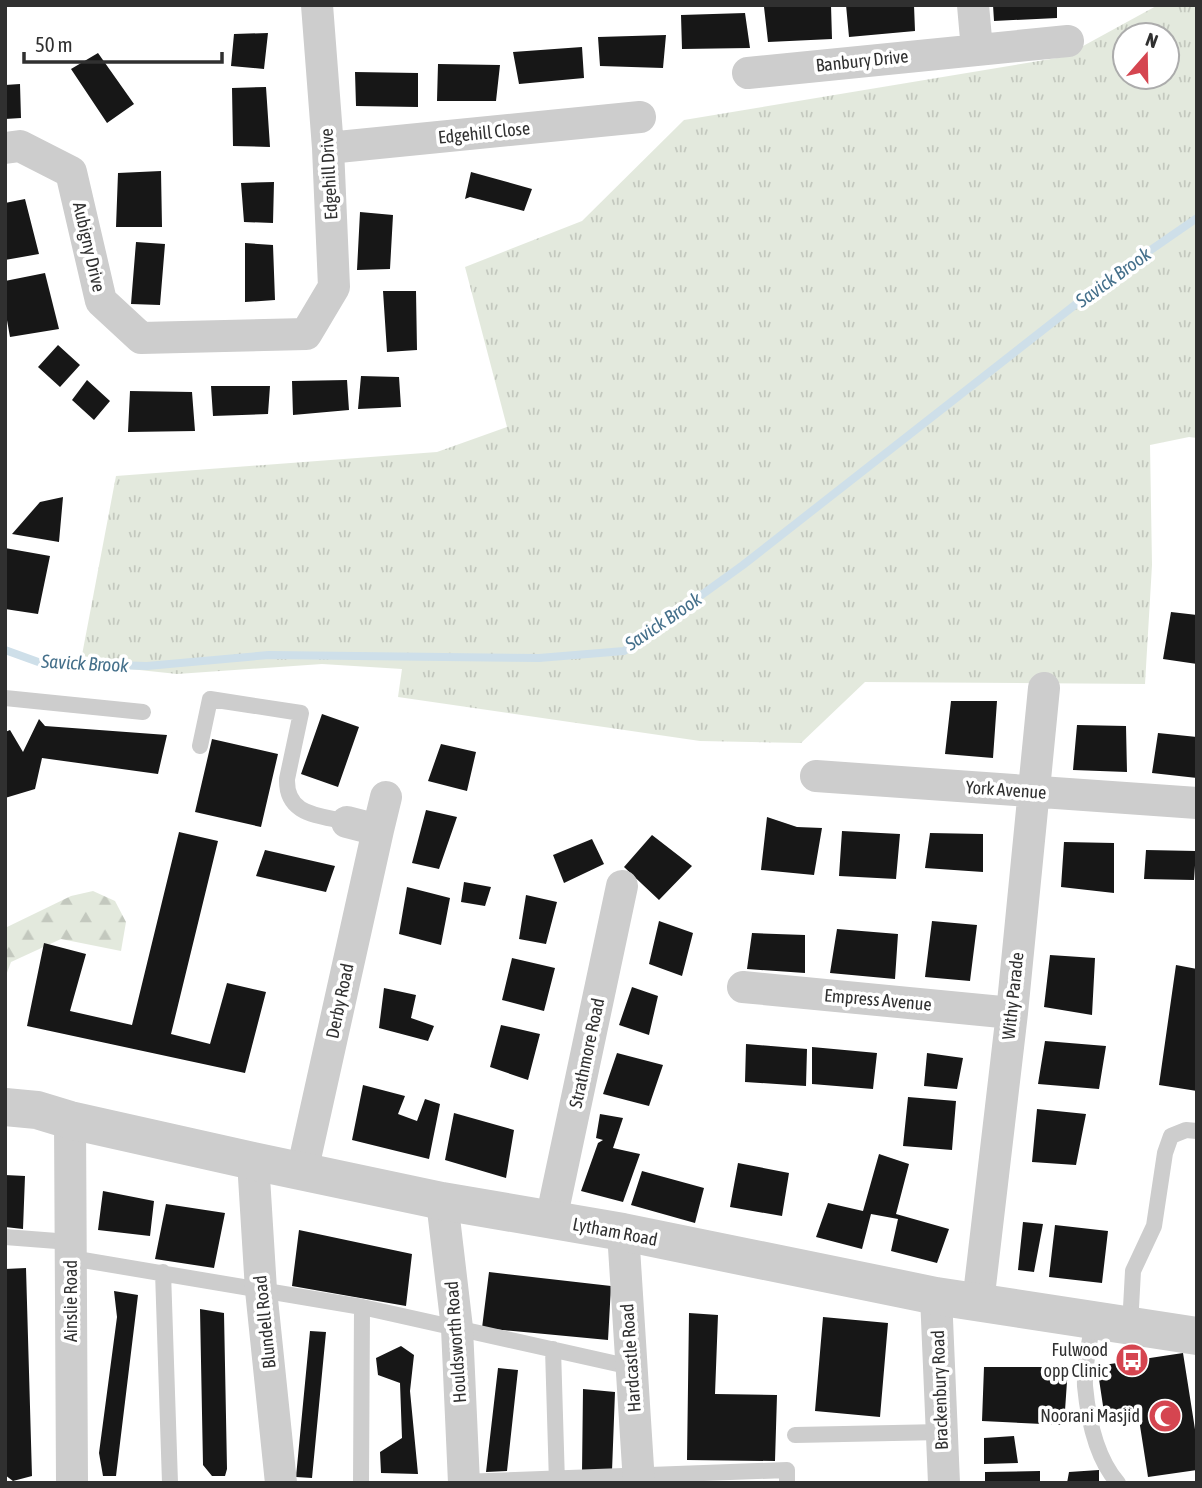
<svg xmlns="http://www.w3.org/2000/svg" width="1202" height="1488" font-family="'Asap Condensed',sans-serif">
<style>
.grass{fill:url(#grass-tufts);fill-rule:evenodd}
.forest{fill:url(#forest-firs)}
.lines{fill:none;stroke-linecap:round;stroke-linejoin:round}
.stream{stroke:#cedfe9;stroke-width:8}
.building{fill:#171717}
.service{stroke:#cdcdcd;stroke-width:16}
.minor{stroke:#cdcdcd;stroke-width:32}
.tertiary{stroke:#cdcdcd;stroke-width:38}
.labels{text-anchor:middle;stroke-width:7;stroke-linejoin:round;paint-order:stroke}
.street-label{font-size:18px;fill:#303030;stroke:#fff}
.poi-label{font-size:18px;fill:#303030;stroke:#fff;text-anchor:end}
.water-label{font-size:19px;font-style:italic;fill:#45708b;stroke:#fff}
</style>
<defs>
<pattern id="grass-tufts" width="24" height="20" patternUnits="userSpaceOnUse" patternTransform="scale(1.75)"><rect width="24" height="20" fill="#e3e9dd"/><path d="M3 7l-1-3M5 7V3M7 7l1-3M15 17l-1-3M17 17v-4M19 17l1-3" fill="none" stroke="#c3c8be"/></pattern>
<pattern id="forest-firs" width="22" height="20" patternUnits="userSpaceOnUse" patternTransform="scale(1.75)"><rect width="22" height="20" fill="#e3e9dd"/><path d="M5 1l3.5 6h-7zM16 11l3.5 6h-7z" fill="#c3c8be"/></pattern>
</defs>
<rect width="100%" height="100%" fill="#fff"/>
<path class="grass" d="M1158,5H1197V438L1189,437L1150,445L1152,565L1145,684L865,682L801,743L700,741L398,697L402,669L322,664L177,674L83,664L82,655L116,476L437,452L507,427L465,267L582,221L684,120L1063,57ZM1125,35H1167V77H1125Z"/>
<path class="forest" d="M93,891L115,901L126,922L121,951L61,939L11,962L5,978V928L71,896Z"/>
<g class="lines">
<path class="stream" d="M5,650L41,663L147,666L269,655L539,658L624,651L743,565L1103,283L1197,218"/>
</g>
<path class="building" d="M831,5L832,39L768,42L764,7Z
M846,5H914L915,31L849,37Z
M993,5H1057V18L994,21Z
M745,13L750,48L682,49L681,15Z
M268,33L264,69L231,66L234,34Z
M666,35L663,68L600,66L598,37Z
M582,47L584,78L519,84L513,52Z
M98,53L134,104L107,123L71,69Z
M438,64L500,65L496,101H437Z
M355,72L418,73V107L356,106Z
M20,84L21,118L5,119V85Z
M266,87L270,147L233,146L232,88Z
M161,171L162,227H116L118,173Z
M471,172L532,189L524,211L470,197L465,199Z
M274,182L273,223L244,222L241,183Z
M25,199L39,254L5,260V203Z
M360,212L393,215L390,269L357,270Z
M136,242L165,244L160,305L131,304Z
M245,243L273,245L275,300L245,302Z
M45,273L59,329L10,337L5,309V281Z
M383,291H416L417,350L387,352Z
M58,345L80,365L60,387L38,367Z
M361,376L399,377L401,407L358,409Z
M87,380L110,401L94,420L72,400Z
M347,380L349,410L293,415L292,381Z
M211,386H270L268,414L213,416Z
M130,391L192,392L195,431L128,432Z
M63,497L59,542L12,534L40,502Z
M5,548L50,556L38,614L5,609Z
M1171,612L1197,615V664L1163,659Z
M951,701H997L993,758L945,754Z
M322,714L359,727L338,787L301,774Z
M39,719L45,726L167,735L158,774L42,758L35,789L5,798V732L10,730L23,752Z
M1077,725L1126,726L1127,772L1073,770Z
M1158,733L1197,737V778L1152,773Z
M212,739L278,754L261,827L195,812Z
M441,744L476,752L467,791L428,781Z
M426,810L457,817L439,869L412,863Z
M767,817L797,827L822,828L814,875L761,870Z
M842,831L900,834L896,879L839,876Z
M179,832L218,841L171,1034L210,1044L227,983L266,992L245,1073L27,1026L44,943L86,954L70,1011L132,1025Z
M930,833L983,834V872L925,868Z
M652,835L692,866L659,900L624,867Z
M592,839L604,864L564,883L553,855Z
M1064,842L1114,843V893L1061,887Z
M265,850L335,866L326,892L256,876Z
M1146,850L1196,851L1194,880L1144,879Z
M464,882L491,887L485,906L461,902Z
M407,887L450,898L441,945L399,934Z
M526,895L557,902L546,944L519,939Z
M659,921L693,933L682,976L649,964Z
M932,921L977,925L970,981L925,977Z
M837,929L898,934L895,979L830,973Z
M752,933L805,935V973L747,969Z
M1050,955L1095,958L1092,1015L1044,1007Z
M512,958L555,968L544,1011L502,1000Z
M1176,965L1197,969V1091L1159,1085Z
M632,987L658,996L649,1035L619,1025Z
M384,988L416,995L411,1018L434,1026L428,1041L379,1028Z
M501,1025L540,1034L528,1080L490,1067Z
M1045,1041L1106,1046L1099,1089L1038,1084Z
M746,1044L807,1049L806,1086L745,1082Z
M812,1047L877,1053L873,1089L812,1084Z
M617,1053L663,1065L649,1106L603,1094Z
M927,1053L963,1058L957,1089L924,1086Z
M363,1085L405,1096L398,1114L417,1121L425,1099L440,1104L429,1159L352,1140Z
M908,1097L956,1101L952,1150L903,1146Z
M1037,1109L1086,1114L1076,1165L1032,1162Z
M454,1113L514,1130L506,1178L445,1160Z
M600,1114L623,1118L613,1148L640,1154L623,1202L581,1191L598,1143L603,1140L596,1138Z
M879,1154L909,1164L896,1214L949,1229L937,1263L891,1251L898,1219L871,1214L862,1249L816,1237L828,1203L863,1211Z
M738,1163L789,1173L782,1216L730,1207Z
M642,1171L704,1188L695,1223L631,1205Z
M5,1175L25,1176L23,1229L5,1227Z
M103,1191L154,1201L150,1236L98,1230Z
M166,1204L225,1213L214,1268L155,1259Z
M1023,1222L1043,1224L1034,1272L1018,1270Z
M1055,1225L1108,1231L1102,1283L1049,1277Z
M299,1230L412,1254L406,1306L292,1286Z
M26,1268L32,1476L13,1481L5,1475V1269Z
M489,1272L611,1286L608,1340L482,1328Z
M114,1291L138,1295L116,1476H103L99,1453L117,1317Z
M200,1309L224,1313L227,1469L225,1476H212L203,1465Z
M689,1313L718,1315L715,1394L777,1395L775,1461L687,1460Z
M823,1317L888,1323L880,1417L815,1411Z
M310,1331L326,1332L312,1478L296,1477Z
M401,1346L414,1355L410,1391L418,1474L381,1473L380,1452L402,1438L400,1383L378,1375L376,1358Z
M1183,1353L1197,1442V1470L1148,1477L1138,1413L1105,1419L1097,1366Z
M984,1367H1068L1064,1425L982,1421Z
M498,1368L518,1370L507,1471L486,1472Z
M583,1389L615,1392L612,1471L582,1473Z
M1014,1436L1018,1463L984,1464V1438Z
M1099,1470V1483H1067L1069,1472Z
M1040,1471V1483H985V1472Z"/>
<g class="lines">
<path class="service" d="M5,698L143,712
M200,746L210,699L301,713L287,779C286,816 319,815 347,822
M5,1237L70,1242
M71,1258L362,1307L631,1367
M163,1272L170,1483
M1093,1321C1090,1341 1084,1365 1085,1386C1088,1418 1096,1458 1118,1483
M1130,1326L1133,1271L1154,1226L1165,1153L1171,1136L1186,1130L1197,1131
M553,1349L557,1483
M795,1435L942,1432
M460,1482L787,1470V1483
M361,1483L362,1307"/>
<path class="minor" d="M973,5L977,50
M748,73L1068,41
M5,148L20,146L71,172L101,301L141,338L306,334L334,287L328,148L317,5
M328,148L640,117
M816,776L1197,803
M347,822L378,830L386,797
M743,987L1012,1013
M70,1120L72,1483
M253,1161L261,1290L281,1483
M302,1172L378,830
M442,1201L457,1328L464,1483
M551,1220L622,886
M623,1232L639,1483
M936,1296L944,1483
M978,1303L1012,1013L1044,688"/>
<path class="tertiary" d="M5,1107L37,1110L70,1120L253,1161L442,1201L623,1232L936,1296L1197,1336"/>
</g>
<defs>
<symbol id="bus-disc" viewBox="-11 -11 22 22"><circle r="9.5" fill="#d54550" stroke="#fff"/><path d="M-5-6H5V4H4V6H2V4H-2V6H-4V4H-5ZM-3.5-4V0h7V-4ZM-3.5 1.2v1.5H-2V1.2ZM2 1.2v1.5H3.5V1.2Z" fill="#fff"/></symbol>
<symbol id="mosque-disc" viewBox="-11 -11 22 22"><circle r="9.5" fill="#d54550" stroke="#fff"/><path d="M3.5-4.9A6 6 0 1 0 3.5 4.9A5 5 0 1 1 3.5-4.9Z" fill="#fff"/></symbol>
</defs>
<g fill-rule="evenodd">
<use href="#bus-disc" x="1113" y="1341" width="38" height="38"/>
<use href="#mosque-disc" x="1146" y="1397" width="38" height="38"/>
</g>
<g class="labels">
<g class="street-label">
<text transform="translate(862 61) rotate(-6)" y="6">Banbury Drive</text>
<text transform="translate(484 133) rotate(-6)" y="6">Edgehill Close</text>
<text transform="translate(329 174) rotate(-93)" y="6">Edgehill Drive</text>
<text transform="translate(89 247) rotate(77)" y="6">Aubigny Drive</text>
<text transform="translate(1006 790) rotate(4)" y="6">York Avenue</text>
<text transform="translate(1013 996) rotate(-84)" y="6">Withy Parade</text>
<text transform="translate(878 1000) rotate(5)" y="6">Empress Avenue</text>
<text transform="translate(340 1001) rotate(-78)" y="6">Derby Road</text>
<text transform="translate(587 1053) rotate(-78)" y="6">Strathmore Road</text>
<text transform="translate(615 1232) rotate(11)" y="6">Lytham Road</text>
<text transform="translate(71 1301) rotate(-90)" y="6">Ainslie Road</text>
<text transform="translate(265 1322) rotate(-96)" y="6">Blundell Road</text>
<text transform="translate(456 1342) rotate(-94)" y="6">Houldsworth Road</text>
<text transform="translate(631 1358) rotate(-94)" y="6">Hardcastle Road</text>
<text transform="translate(940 1390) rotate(-92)" y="6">Brackenbury Road</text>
</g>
<g class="poi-label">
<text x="1108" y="1356">Fulwood<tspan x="1108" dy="21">opp Clinic</tspan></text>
<text x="1140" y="1422">Noorani Masjid</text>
</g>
<g class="water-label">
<text transform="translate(1113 277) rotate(-36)" y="7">Savick Brook</text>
<text transform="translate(663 621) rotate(-34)" y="7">Savick Brook</text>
<text transform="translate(85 663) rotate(3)" y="7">Savick Brook</text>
</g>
</g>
<rect width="1202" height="1488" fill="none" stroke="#303030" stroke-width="14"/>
<g transform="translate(1146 56) rotate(20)"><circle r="33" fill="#ffffff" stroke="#acacac" stroke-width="2"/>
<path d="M0-5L12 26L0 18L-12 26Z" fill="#d54550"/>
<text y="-10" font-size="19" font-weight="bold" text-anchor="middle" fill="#303030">N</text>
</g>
<path d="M24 52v10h198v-10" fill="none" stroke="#303030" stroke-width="3.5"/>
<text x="35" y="52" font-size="21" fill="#303030" stroke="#ffffff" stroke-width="5" paint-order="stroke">50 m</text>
</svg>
